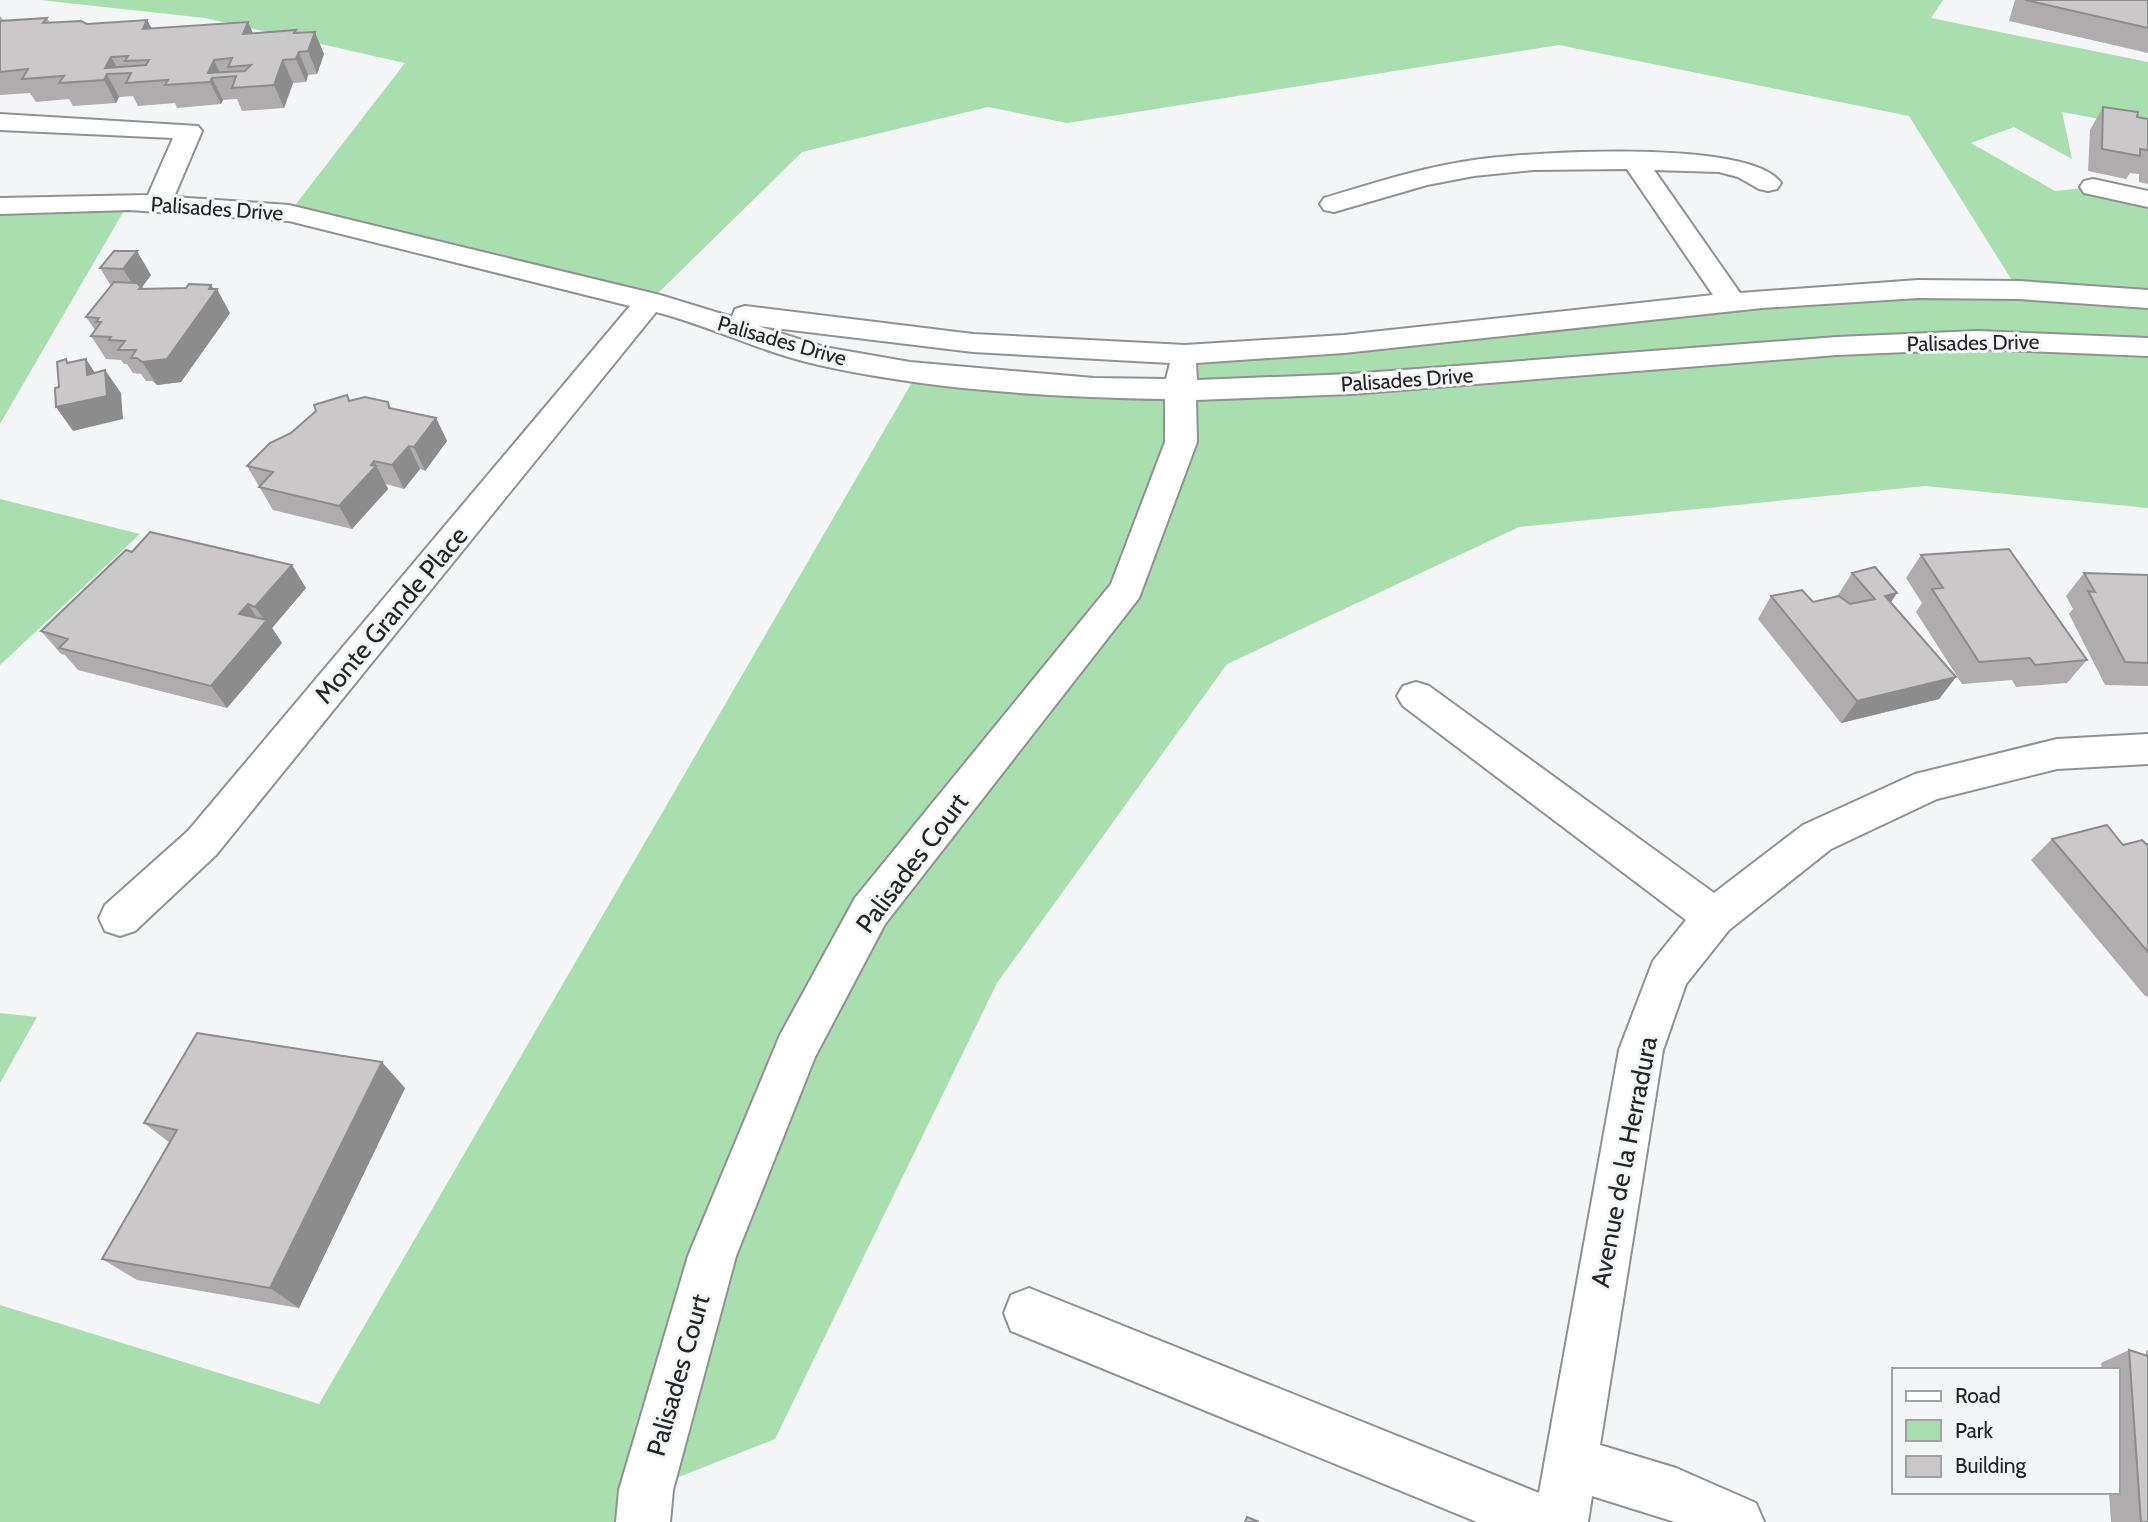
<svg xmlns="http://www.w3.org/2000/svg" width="2148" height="1522" font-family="Cabin,sans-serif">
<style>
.green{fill:#a9dfaf}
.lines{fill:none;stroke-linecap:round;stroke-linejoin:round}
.minor-casing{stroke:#909193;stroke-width:4}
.minor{fill:#fff;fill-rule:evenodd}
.wall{fill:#aeacac}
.shaded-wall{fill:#8d8c8c}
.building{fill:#cac8c8;stroke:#8d8c8c;stroke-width:2;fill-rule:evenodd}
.labels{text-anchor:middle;stroke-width:6;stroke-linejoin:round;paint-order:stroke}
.far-street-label{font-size:21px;fill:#232424;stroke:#f4f5f6}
.street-label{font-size:26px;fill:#232424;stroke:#f4f5f6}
</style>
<rect width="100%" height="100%" fill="#f4f5f6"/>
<path class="green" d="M40,0H1943L1931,18L2148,62V128L2062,112L2072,159L2014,127L1971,143L2055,191L2093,187L2148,199V508L1925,486L1519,527L1227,664L997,983L775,1439L646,1490L643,1522H0V1305L319,1404L918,372L1174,390L1185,354L1537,323L2018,290L1909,116L1559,45L1067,123L988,107L802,152L650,301L289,213L405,63L205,18Z
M129,202L0,424V206Z
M0,499L140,534L0,665Z
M0,1013L37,1017L0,1083Z"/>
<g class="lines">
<defs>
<path id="minor" d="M0,114L198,126L202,131L174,197L289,205L660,295L732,317L735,309L745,306L973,334L1185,345L1344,335L1713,295L1627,169L1533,170L1474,176L1427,185L1334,212L1324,210L1320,204L1324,198C1374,183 1423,167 1474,160C1528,152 1751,138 1781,183L1777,189L1768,191L1759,189L1738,177L1719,172L1654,170L1740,293L1918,280L2019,281L2148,290V308L2019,299L1918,298L1762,308L1344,353L1196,363L1197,380L1351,374L1837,337L1977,331L2148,338V356L1977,349L1837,355L1351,394L1196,400L1197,442L1139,598L885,924L815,1057L736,1256L673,1490L670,1522H616L619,1490L688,1256L780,1035L855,898L1111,584L1165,442V399C1050,397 931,390 819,365C763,353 711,326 656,312L216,855L135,931L120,936L105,931L99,918L105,905L188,831L630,306L289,221L129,210L0,214V198L148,195L173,138L0,130ZM758,326L973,352L1170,363L1166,379L1094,378L910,362L824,347Z
M2093,179L2148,191V207L2084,193L2080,187L2084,181Z
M1416,682L1429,686L1714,893L1803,825L1915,774L2057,739L2148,734V764L2057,769L1937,799L1831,849L1729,930L1686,984L1663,1050L1600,1445L1676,1468L1756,1503L1764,1522H1675L1592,1496L1588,1522H1477L1011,1331L1004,1313L1011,1295L1029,1288L1539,1493L1619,1050L1653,961L1686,920L1403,706L1397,696L1403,686Z"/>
</defs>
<use href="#minor" class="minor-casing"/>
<use href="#minor" class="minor"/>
</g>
<path class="wall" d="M2015,0H2148V53L2009,21Z
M0,16L3,20L47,18L50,23L87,24L147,20L151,28L254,33H297L324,54L317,74L308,75L306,82L293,83L284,108L242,111L237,99L223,100L221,104L177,108L175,103L138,106L133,96L119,97L116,103L73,106L69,99L36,102L30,93L0,95Z
M2103,107L2148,119V184L2139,182V174L2130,173L2126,179L2088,171L2090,130Z
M114,251L151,275L142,287L143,289H214L230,313L181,382L157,385L152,381H146L141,374L133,373L127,364H124L121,360L106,359L91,336L95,330L86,317L111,286L100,268Z
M347,395L350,401L388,402L391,408L436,418L447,441L425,471L420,469L404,489L386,484L388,489L352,529L273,510L247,466L291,433Z
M1921,555L2087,660L2067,683L2016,687L2012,680L1962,684L1916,612L1922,603L1906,578Z
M1852,573L1891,602L1956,677L1939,699L1841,723L1758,619L1771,596L1813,602L1838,595Z
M2084,573L2148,575V686L2105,685L2069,614L2073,609L2066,596Z
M306,588L272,628L282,643L227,708L78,670L65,655L61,654L41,631Z
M2052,839L2123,845L2148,844V996L2146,997L2031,860Z
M405,1088L299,1308L137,1280L102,1259L170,1143L144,1123Z
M2129,1350L2146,1356V1351L2148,1350V1522H2111L2109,1492H2118V1370H2102L2101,1363Z"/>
<path class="shaded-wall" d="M147,20L159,42L143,29Z
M248,22L258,44L243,34Z
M315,32L324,54L317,74L308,51Z
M299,52L308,75L306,82L296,59Z
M111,57L120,73L105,68Z
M214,60L222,77L212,78L223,100L221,104L210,82L208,73Z
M283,60L293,83L284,108L274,85Z
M107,74L119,97L116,103L104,80Z
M137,251L151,275L142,287L155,310L138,292L123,269Z
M211,285L215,291L217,289L230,313L181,382L157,385L142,362Z
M86,359L101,382L105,370L121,393L123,419L73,431L56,407L87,375Z
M436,418L447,441L425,471L414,447Z
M409,446L420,469L404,489L392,465Z
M374,461L388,489L352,529L339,506Z
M292,565L306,588L272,628L282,643L227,708L211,686L239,614L248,604L262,626L266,622L255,607Z
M1897,593L1882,616L1885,596Z
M1956,677L1939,699L1841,723L1857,701Z
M382,1062L405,1088L299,1308L270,1288Z"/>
<path class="building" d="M2025,0H2148V28Z
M47,18L43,23L81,21L87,24L147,20L143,29L248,22L243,34L296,30L294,33L315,32L308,51L299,52L296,59L283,60L274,85L232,88L236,76L212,78L210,82L165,85L168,80L126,83L131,73L107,74L104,80L59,83L64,76L22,79L28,69L0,72V21ZM128,56L125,61L149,60L146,65L105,68L111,57ZM232,58L228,67L251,65L245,71L208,73L214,60Z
M2103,107L2138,112L2137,117L2148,119V150L2140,149V156L2102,149Z
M114,251H137L123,269L100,268Z
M114,282L137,283L141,287L139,289L186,288L189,284L211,285L209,289H217L167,359L142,362L137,358H131L136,350H118L125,341L109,340L111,337L91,336L101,322H96L99,318L86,317Z
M66,359L67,363L86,359L87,375L105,370L107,396L56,407L55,388L59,387L57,362Z
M347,395L349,401L365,397L388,402L389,408L436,418L414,447L409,446L392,465L374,461L371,465L376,466L339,506L259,487L273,472L247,466L270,443L291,433L316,411L314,405Z
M150,532L292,565L255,607L248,604L239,614L267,620L211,686L59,648L68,639L41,631L126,550L132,552Z
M2009,549L2087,660L2035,665L2030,658L1979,662L1932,589L1943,588L1921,555Z
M1875,567L1897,593L1885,596L1956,677L1857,701L1771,596L1802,590L1813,602L1839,596L1850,604L1875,599L1852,573Z
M2084,573L2148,575V663L2125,662L2088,591L2095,592Z
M2107,825L2123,845L2142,840L2147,845L2148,844V952L2052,839Z
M197,1033L382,1062L270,1288L102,1259L177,1130L144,1123Z
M2129,1350L2148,1356V1522H2141Z
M1247,1517L1259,1522H1245Z"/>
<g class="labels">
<g class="far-street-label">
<text transform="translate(217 209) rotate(4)" y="7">Palisades Drive</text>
<text transform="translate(782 341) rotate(16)" y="7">Palisades Drive</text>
<text transform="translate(1973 343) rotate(-1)" y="7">Palisades Drive</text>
<text transform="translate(1407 380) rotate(-4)" y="7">Palisades Drive</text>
</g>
<g class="street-label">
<text transform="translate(391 615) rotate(-50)" y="9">Monte Grande Place</text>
<text transform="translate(912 863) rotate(-53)" y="9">Palisades Court</text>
<text transform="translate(1624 1162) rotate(-79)" y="9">Avenue de la Herradura</text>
<text transform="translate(678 1375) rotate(-74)" y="9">Palisades Court</text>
</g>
</g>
<rect x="1892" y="1368" width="228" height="126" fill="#f4f5f6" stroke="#a0a1a2" stroke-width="2"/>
<rect x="1906" y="1391" width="35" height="10" fill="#ffffff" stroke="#a0a1a2" stroke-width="2"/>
<text x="1955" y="1403" font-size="21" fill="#232424">Road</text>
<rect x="1906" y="1420" width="35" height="21" fill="#a9dfaf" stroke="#a0a1a2" stroke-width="2"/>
<text x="1955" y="1438" font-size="21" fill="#232424">Park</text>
<rect x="1906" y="1456" width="35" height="21" fill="#cac8c8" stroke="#a0a1a2" stroke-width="2"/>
<text x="1955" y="1473" font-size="21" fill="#232424">Building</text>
</svg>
